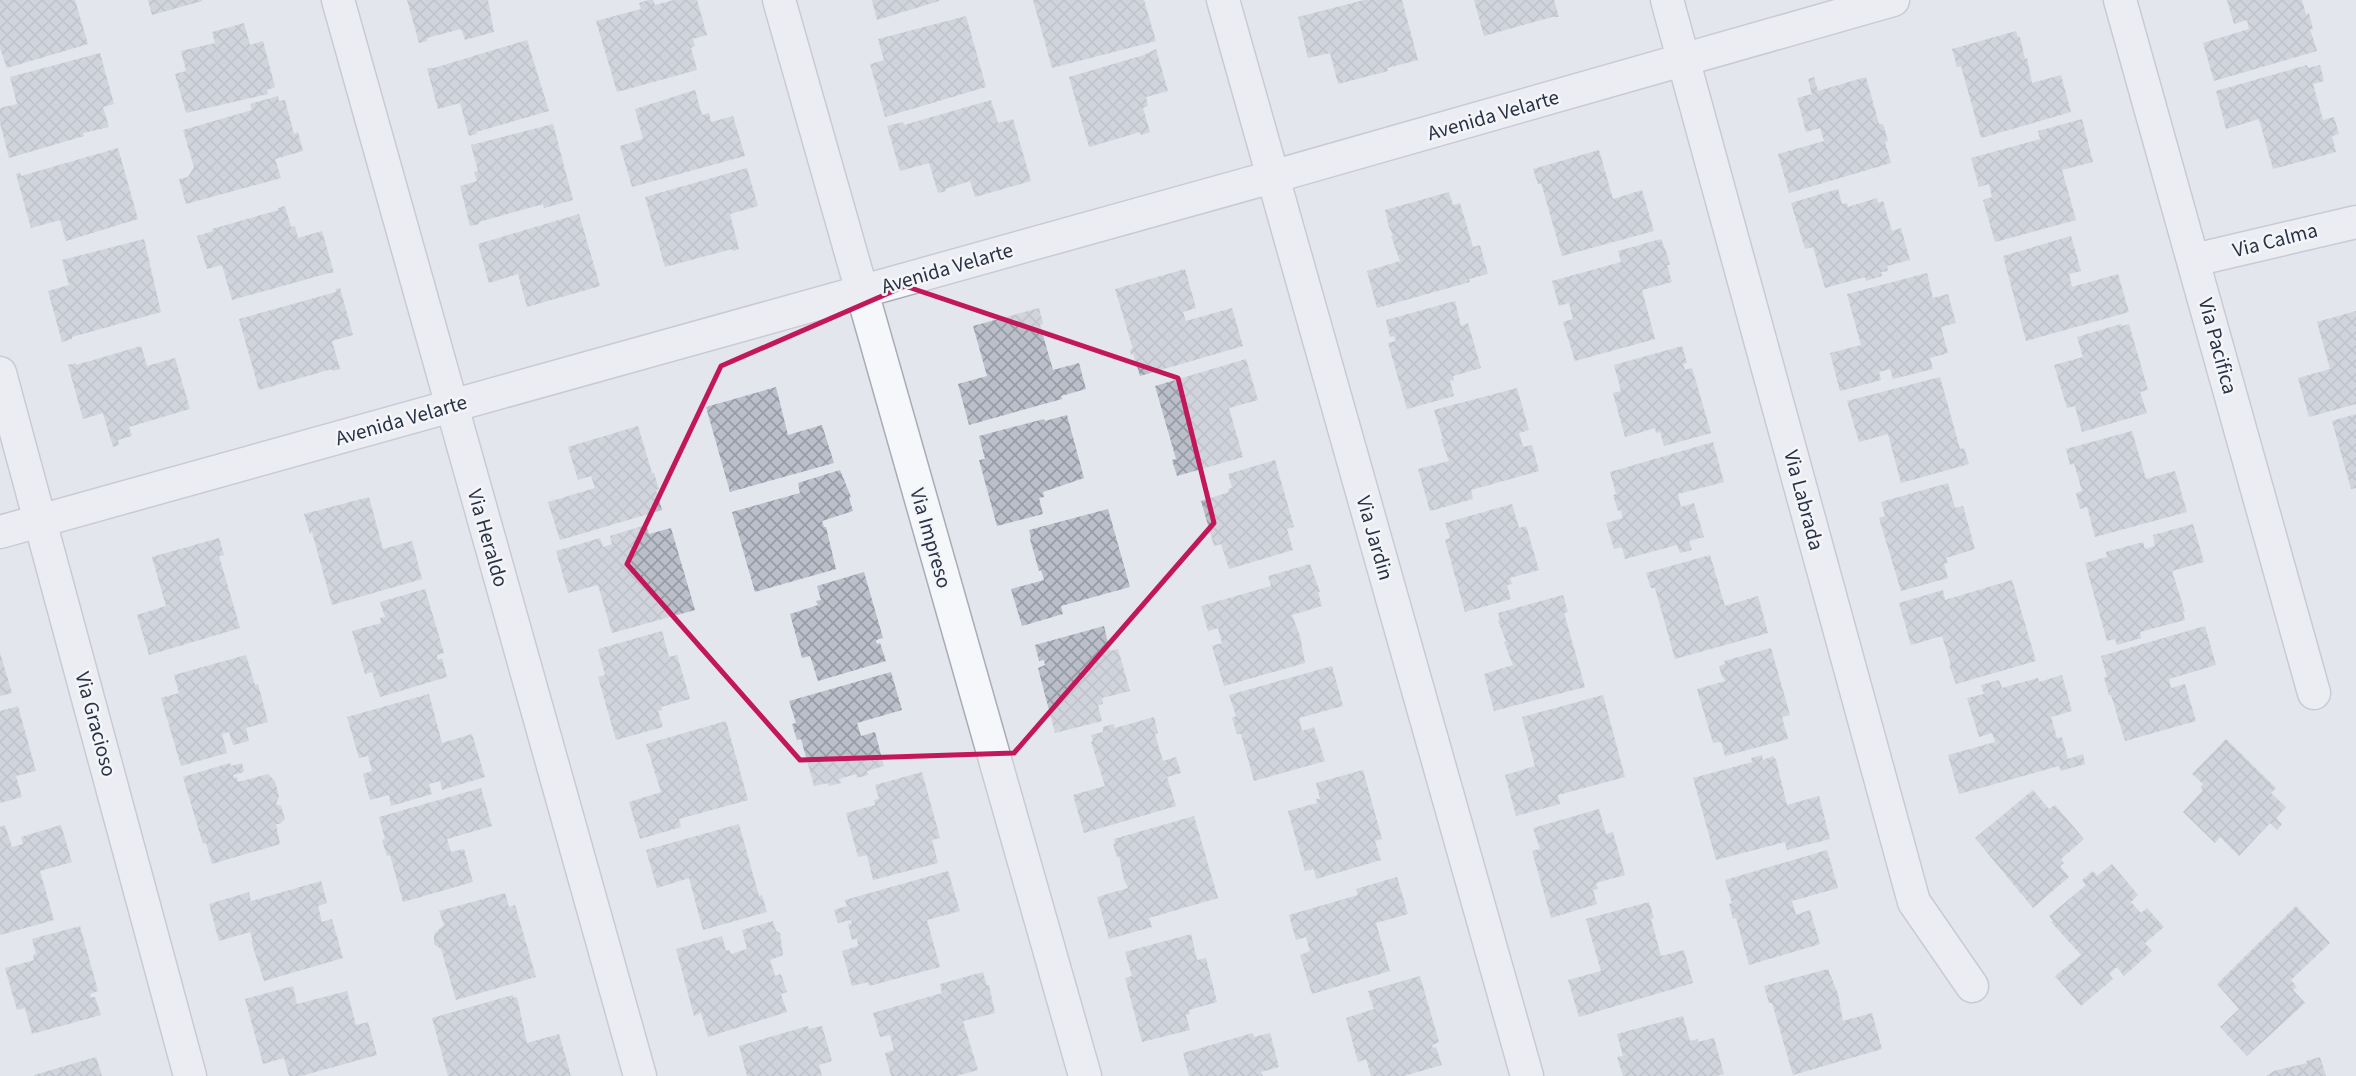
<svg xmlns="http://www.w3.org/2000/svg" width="2356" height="1076" font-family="'Source Sans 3',sans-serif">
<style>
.building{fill:url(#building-cross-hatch)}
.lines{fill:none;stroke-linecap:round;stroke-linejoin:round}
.street-casing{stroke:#a8acb7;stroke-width:35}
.street{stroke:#f6f7fa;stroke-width:32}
.marked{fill:none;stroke:#c2185b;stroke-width:5;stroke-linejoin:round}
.labels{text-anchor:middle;stroke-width:5;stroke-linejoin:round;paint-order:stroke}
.street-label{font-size:21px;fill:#2a3245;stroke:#f3f5f9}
</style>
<defs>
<pattern id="building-cross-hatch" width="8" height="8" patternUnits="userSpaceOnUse" patternTransform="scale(1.75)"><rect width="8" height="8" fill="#babfca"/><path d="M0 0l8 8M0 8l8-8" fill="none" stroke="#979ca6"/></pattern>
</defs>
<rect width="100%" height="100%" fill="#e3e6ec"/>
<path class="building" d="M0,0H75L88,44L7,68L0,48Z
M148,0H202V1L152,15Z
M407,0H488L494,32L465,40L461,29L427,38V41L419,43Z
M648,0H653L655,5L674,0H697L707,35L693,39L695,46L691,48L697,70L617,92L596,21L641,9L639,3Z
M872,0H939V1L877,20Z
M1033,0H1144L1156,41L1052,68Z
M1364,0H1402L1418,60L1387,68L1388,71L1338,84L1330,53L1308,58L1298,17Z
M1474,0H1554L1559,17H1552L1484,36Z
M2227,0H2302L2306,15L2309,13L2313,29H2310L2317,51L2214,81L2203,43L2249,29L2247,20L2234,24Z
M966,16L986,87L885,117L870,64L884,60L878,39Z
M244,23L250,45L263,41L275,87L267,90L268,94L186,113L175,74L186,71L181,51L215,43L212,32Z
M2016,31L2018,37H2020L2025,59L2027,58L2032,83L2061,75L2071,112L1981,138L1961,66L1957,67L1952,49Z
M527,40L549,111L476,132L477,134L469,136L460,103L438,109L427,68H434Z
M1156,49L1168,91L1146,97L1148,106L1143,108L1150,132L1141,135L1140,132L1089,147L1069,77L1144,55Z
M100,53L114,104L103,107L109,127L83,133L84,136L9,158L0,123V108L17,104L10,77Z
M2307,65L2308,68L2320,65L2324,81L2313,84L2323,120L2334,117L2339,134L2332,136L2336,152L2273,169L2259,119L2226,129L2216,91Z
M1814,77L1818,91L1866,77L1879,124H1883L1888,141L1885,142L1891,163L1789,193L1778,154L1824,141L1820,128L1806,132L1797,98L1812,94L1808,79Z
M695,90L702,115L709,113L711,122L733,116L745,156L632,187L620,146L643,139L635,109Z
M278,96L279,101L285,100L294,134L298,132L303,151L275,159L281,178L186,204L179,179L188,177L194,167L183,130L252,110L250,104Z
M991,100L998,123L1013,119L1031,181L975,197L970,181L945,189L946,191L938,193L929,163L900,171L887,126L903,122L904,125Z
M2082,119L2093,162L2062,170L2076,220L1995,242L1983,200L1992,197L1989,184L1979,187L1971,158L2040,139L2038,131Z
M553,124L573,200L544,208L543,204L479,222V224L470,226L460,186L477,181L474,172L478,171L471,145Z
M118,148L138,219L66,241L60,220L31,228L16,174L20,173L21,176Z
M1599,150L1613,199L1642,190L1654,231L1562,256L1541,183L1538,184L1533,169Z
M747,168L758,206L730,214L739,249L733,251L732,249L665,267L645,197Z
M1838,189L1842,204L1847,203L1848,207L1877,198L1878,203L1883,201L1892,231L1901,228L1910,260L1887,266L1888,271L1881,272L1882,276L1866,281L1865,277L1825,288L1813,247L1805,249L1791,203Z
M1449,192L1453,205L1460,203L1473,247L1480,245L1488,274L1469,279L1470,282L1377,308L1367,271L1400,261L1391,236L1393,235L1389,227L1385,210Z
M285,206L291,227L295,226L298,238L322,231L334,273H329L232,300L222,265L207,269L197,236L213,231L212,229L279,210L278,208Z
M579,214L600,286L527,307L518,274L489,283L478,244Z
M2071,236L2081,271L2069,274L2072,287L2118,274L2129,312L2026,341L2003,256Z
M144,239L161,312L72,337V339L62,342L48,291L69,285L62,260Z
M1661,239L1667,254L1670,265H1667L1672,282L1642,290L1655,339L1575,361L1563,322L1573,319L1569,303L1559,306L1552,281L1621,262L1618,251Z
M1185,269L1196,308L1183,312L1186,321L1232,308L1243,346L1140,376L1133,354L1131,355L1130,350L1133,349L1115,289Z
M1927,273L1933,298L1948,294L1956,323L1941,327L1948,353L1930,358L1933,369L1893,379L1890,369L1879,372L1881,380L1840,391L1830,353L1861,345L1847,294Z
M340,288L353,335L332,341L340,369L332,371V369L259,390L239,319L336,292V289Z
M1455,301L1461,326L1468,323L1481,368L1453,376L1454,380L1450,381L1454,396L1407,409L1388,343L1396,341L1394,336L1390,337L1386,320Z
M1039,308L1043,324L1040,325L1053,370L1079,363L1086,389L1061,396L1062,399L969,425L958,384L987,376L973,326Z
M2356,311V404L2309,417L2298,378L2330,369L2317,322Z
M2121,324L2122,326L2129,324L2148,390L2140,392L2147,413L2082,432L2075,406L2067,408L2054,365L2083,357L2077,337Z
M141,346L147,366L175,358L190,409L129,427L132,436L118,440L119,445L113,447L103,413L83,419L68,365L76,363V365Z
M1682,346L1687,363L1683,364L1685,370L1692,368L1711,433L1664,446L1660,432L1656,433L1655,428L1625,437L1613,393L1621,391L1614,365Z
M1246,359L1258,400L1229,408L1243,457L1177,476L1172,460L1176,459L1155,386Z
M1940,377L1960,449L1964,448L1969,464L1901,483L1888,434L1859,442L1847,401Z
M776,387L788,435L822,425L834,463L730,492L706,407Z
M1517,388L1529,430L1519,433L1523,447L1532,445L1539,471L1471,490L1473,499L1430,511L1418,469L1449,461L1441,439H1443L1434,410Z
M2356,414V488L2351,489L2332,421Z
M1067,415L1084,478L1043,492L1044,497L1039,498L1043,514L997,526L979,460L985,459L979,436L1044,419L1045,421Z
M638,426L652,473H654L659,489L656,490L662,510L560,540L548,502L595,488L591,476L578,480L568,447Z
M2132,431L2146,479L2175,471L2187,512L2095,537L2087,507L2080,509L2076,493L2082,491L2074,463L2070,465L2066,449Z
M1713,442L1724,482L1678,494L1681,507L1694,503L1704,537L1689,541L1692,550L1680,553L1677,545L1625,559L1622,547L1614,549L1606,523L1623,518L1621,510L1618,511L1613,495L1616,494L1610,472Z
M1275,460L1294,527L1287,529L1293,550L1229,569L1221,544L1214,546L1201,501L1229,492L1228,489L1232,488L1228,474Z
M840,470L851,497L849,498L853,511L822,521L824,527H826L836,569L755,592L732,512L800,493L798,483Z
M1948,483L1955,508L1963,506L1975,549L1946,558L1948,563L1944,564L1948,578L1901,591L1879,518L1885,516L1881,502Z
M369,497L383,549L412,541L422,579L332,605L312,532L310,534L304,514Z
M1512,504L1519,528L1526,526L1539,570L1510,578L1512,584L1507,585L1511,599L1465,612L1445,540L1450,538L1445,523Z
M1108,509L1130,587L1061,606L1063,614L1022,626L1011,589L1044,580L1041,570L1039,571L1030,539L1031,538L1029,530Z
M2193,524L2204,562L2172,571L2185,612H2183L2185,620L2140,632L2141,638L2117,645L2115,639L2107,641L2085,563L2107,557L2106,552L2143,542L2145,549L2155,546L2153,535Z
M646,525L649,534L671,528L695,610L612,633L598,585L568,593L556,551L600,538L603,547L612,544L610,536Z
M219,538L224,555L219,556L240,628L149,655L137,615L166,606L152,557Z
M1710,555L1725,606L1758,596L1768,633L1675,659L1655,588H1651L1646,573Z
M1310,564L1320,592H1318L1322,606L1292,615L1300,636L1305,663L1224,686L1212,646L1222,643L1218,628L1208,631L1201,606L1271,586L1268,576Z
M864,572L883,638L876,640L877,644L880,643L886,661L818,681L810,656L802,658L790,614L818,605L816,601L821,600L817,586Z
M2012,580L2036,661L1956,684L1949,665H1951L1942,636L1911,645L1899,603L1943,590L1945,600Z
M425,589L444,653L437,655L438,660L442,658L447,677L380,697L372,672L365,674L352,631L381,623L380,618L385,617L380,602Z
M1563,595L1568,612L1564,613L1585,687L1494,711L1484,674L1513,665L1504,642L1506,641L1498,621L1500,620L1498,613Z
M1104,626L1110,651L1118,649L1130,691L1102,698L1103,704L1098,705L1102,721L1055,733L1038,668L1045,665L1044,660L1039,661L1035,645Z
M2205,626L2216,665L2169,679L2171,688L2185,684L2196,721L2125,741L2111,695H2109L2104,678L2107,677L2101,656Z
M662,631L669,657L677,655L690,699L661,707L662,710L658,711L663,727L616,740L598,677L605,675L598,649Z
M1771,648L1790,715L1782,717L1788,739L1725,756L1721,742L1713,743L1697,689L1725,681L1723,677H1722L1719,666L1725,664L1724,661Z
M0,653L12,693L0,696Z
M246,655L255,685L258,684L268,722L246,728L249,741L233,745L229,732L222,734L227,753L181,766L161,698L179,693L174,675Z
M1332,666L1343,706L1299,718L1302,731L1314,727L1325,761L1254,781L1241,734H1237L1232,718L1236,716L1229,695Z
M891,672L902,710L857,723L861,736L875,732L884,766L867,771L868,775L857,778L856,774L839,779L841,783L829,786L828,783L814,786L801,739L797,740L792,724L796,723L789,701Z
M2062,675L2072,711L2051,717L2057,738L2062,737L2068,759L2083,754L2085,764L2061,771L2059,766L1959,794L1948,755L1995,742L1992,733L1979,737L1967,698L1984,694L1981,685L1999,680L2002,688L2038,678L2039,682Z
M429,694L442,743L472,734L485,777L442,790L440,781L429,784L432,794L391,806L389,795L370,800L363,774L372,771L368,756L359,758L347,717Z
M1603,695L1625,777L1558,795L1560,804L1516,816L1505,775L1535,766L1522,717Z
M18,706L36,771L16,776L22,797L0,803V711Z
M1154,717L1158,733L1155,734L1163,761L1176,757L1181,773L1167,777L1176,806L1084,833L1073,795L1105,786L1091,742L1093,741L1091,735L1103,732V727L1114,724L1115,728Z
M726,721L748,800L679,819L681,827L640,839L629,802L661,792L646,744Z
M2226,739L2276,788L2271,793L2286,807L2276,818L2282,824L2277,830L2270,823L2239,856L2220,837L2215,843L2183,812L2203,790L2201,787L2203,784L2192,774Z
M1762,755L1763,760L1773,756L1776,760L1787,805L1819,796L1830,839L1787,850L1785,842L1716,860L1693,778L1752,762L1751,758Z
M230,763L231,766L242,763L244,772L233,775L234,778L237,777L238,782L268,774L275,781L279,796L276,804L281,806L285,819L280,824H276L280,844L212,864L206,843L203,844L183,777Z
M1363,770L1382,839L1375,841L1381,860L1316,879L1314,869L1305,871L1288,811L1317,803L1316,799H1320L1316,783Z
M922,772L940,838L932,840L938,863L873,880L867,855L858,857L846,813L875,805L874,800L879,799L875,785Z
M481,788L492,826L447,839L451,852L464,849L473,882L403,902L390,855L387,856L382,840L385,839L379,817Z
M2033,790L2049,809L2055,805L2084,839L2061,859L2064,863L2060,866L2069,877L2033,908L1975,838Z
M1599,809L1606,834L1613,832L1625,875L1596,883L1598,889L1593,890L1597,904L1551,918L1532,851L1540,849L1533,828Z
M1194,816L1218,898L1149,918L1152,927L1109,939L1097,897L1128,888L1124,880L1119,856L1117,857L1113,844H1115L1114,839Z
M739,824L759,896L762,895L767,912L703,930L689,878L657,888L646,850Z
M5,825L12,847L23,844L21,837L61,825L72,862L40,871L54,920L0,935V827Z
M1827,850L1838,888L1792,901L1796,915L1810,910L1820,944L1749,965L1736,918L1733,919L1729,904L1732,903L1725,880Z
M2112,864L2138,895L2131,902L2141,913L2147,908L2164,927L2145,943L2152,951L2124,976L2117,967L2109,974L2113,979L2081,1006L2055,976L2081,955L2051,922L2053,921L2049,916L2086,885L2082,880L2093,871L2097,876Z
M948,871L960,911L927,920L940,967L869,986L868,982L852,986L842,951L858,946L857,938L852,940L848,924L852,923L851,920L838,923L834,910L847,906L845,900Z
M1397,877L1408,914L1376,923L1390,971L1312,994L1300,955L1310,951L1306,937L1296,940L1289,915L1358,895L1356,889Z
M321,881L327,903L318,906L322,922L332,919L343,958L264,981L251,941H253L250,932L219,941L209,904L249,892L251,901Z
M505,893L509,907L515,905L536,977L456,1000L441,949L434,944V934L444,925L439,911Z
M1649,902L1654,918L1651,919L1661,956L1684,950L1693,983L1579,1017L1568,980L1601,971L1586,919Z
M2296,906L2330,943L2291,980L2297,987L2293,990L2305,1003L2247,1056L2220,1027L2239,1009L2217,984Z
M773,921L776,931L780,933L783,955L770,960L775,976L781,974L787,992L781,994L787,1012L708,1037L701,1013L694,1016L676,949L722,936L726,951L729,950L731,954L747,949L742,930Z
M80,926L98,991L90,994L91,997H95L101,1015L32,1034L25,1008L17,1010L5,968L34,960L33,955L36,954L32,939Z
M1191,934L1197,960L1206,958L1217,1002L1189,1010L1190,1014L1186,1015L1190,1030L1142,1042L1125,978L1132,976L1125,952Z
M1828,969L1838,994L1843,1021L1872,1013L1882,1049L1793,1075L1772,1003H1769L1764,986Z
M983,972L987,986L989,985L995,1013L963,1021L978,1070L956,1076H891L885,1053L894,1050L890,1035L880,1037L873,1013L942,993L940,984Z
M1420,976L1439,1042L1432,1045L1433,1048L1436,1047L1442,1065L1404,1076H1371L1366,1059L1358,1062L1346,1018L1374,1009L1368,991Z
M293,986L297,1004L347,991L356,1025L368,1022L377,1055L301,1076H289L284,1058L263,1064L245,999Z
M513,995L514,998L517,997L527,1043L559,1034L571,1076H448L432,1018Z
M1683,1016L1690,1041L1698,1039V1042L1714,1038L1724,1074L1716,1076H1623L1617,1057L1623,1056L1617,1034Z
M808,1026L809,1029L822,1026L832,1061L819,1065L822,1076H747L739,1046Z
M1253,1033L1254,1037L1270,1033L1279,1067L1261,1072L1263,1076H1189L1183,1053Z
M96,1057L102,1076H34V1075Z
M2320,1057L2326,1076H2266L2274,1071L2307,1063L2306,1061Z"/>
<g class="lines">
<defs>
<path id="street" d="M338,0L640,1076
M779,0L1085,1076
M1223,0L1527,1076
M1667,0L1914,902L1972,986
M2120,0L2314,693
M2194,260L2356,222
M0,373L190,1076
M0,532L1272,177L1893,0"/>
</defs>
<use href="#street" class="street-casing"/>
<use href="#street" class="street"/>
</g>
<path d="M0 0H2356V1076H0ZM905,286L1178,378L1214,523L1014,753L800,760L627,564L721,366Z" fill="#e3e6ec" fill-opacity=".55" fill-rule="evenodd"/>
<path class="marked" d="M905,286L1178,378L1214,523L1014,753L800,760L627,564L721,366Z"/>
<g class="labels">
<g class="street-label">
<text transform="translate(1493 115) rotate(-16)" y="7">Avenida Velarte</text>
<text transform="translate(2275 240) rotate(-14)" y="7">Via Calma</text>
<text transform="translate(947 268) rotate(-16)" y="7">Avenida Velarte</text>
<text transform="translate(2218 346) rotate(75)" y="7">Via Pacifica</text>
<text transform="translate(401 420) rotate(-16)" y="7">Avenida Velarte</text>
<text transform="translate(1804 500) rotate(75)" y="7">Via Labrada</text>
<text transform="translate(488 538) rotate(74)" y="7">Via Heraldo</text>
<text transform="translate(931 538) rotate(74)" y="7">Via Impreso</text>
<text transform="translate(1375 538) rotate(74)" y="7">Via Jardin</text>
<text transform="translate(96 724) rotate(75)" y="7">Via Gracioso</text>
</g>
</g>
</svg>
